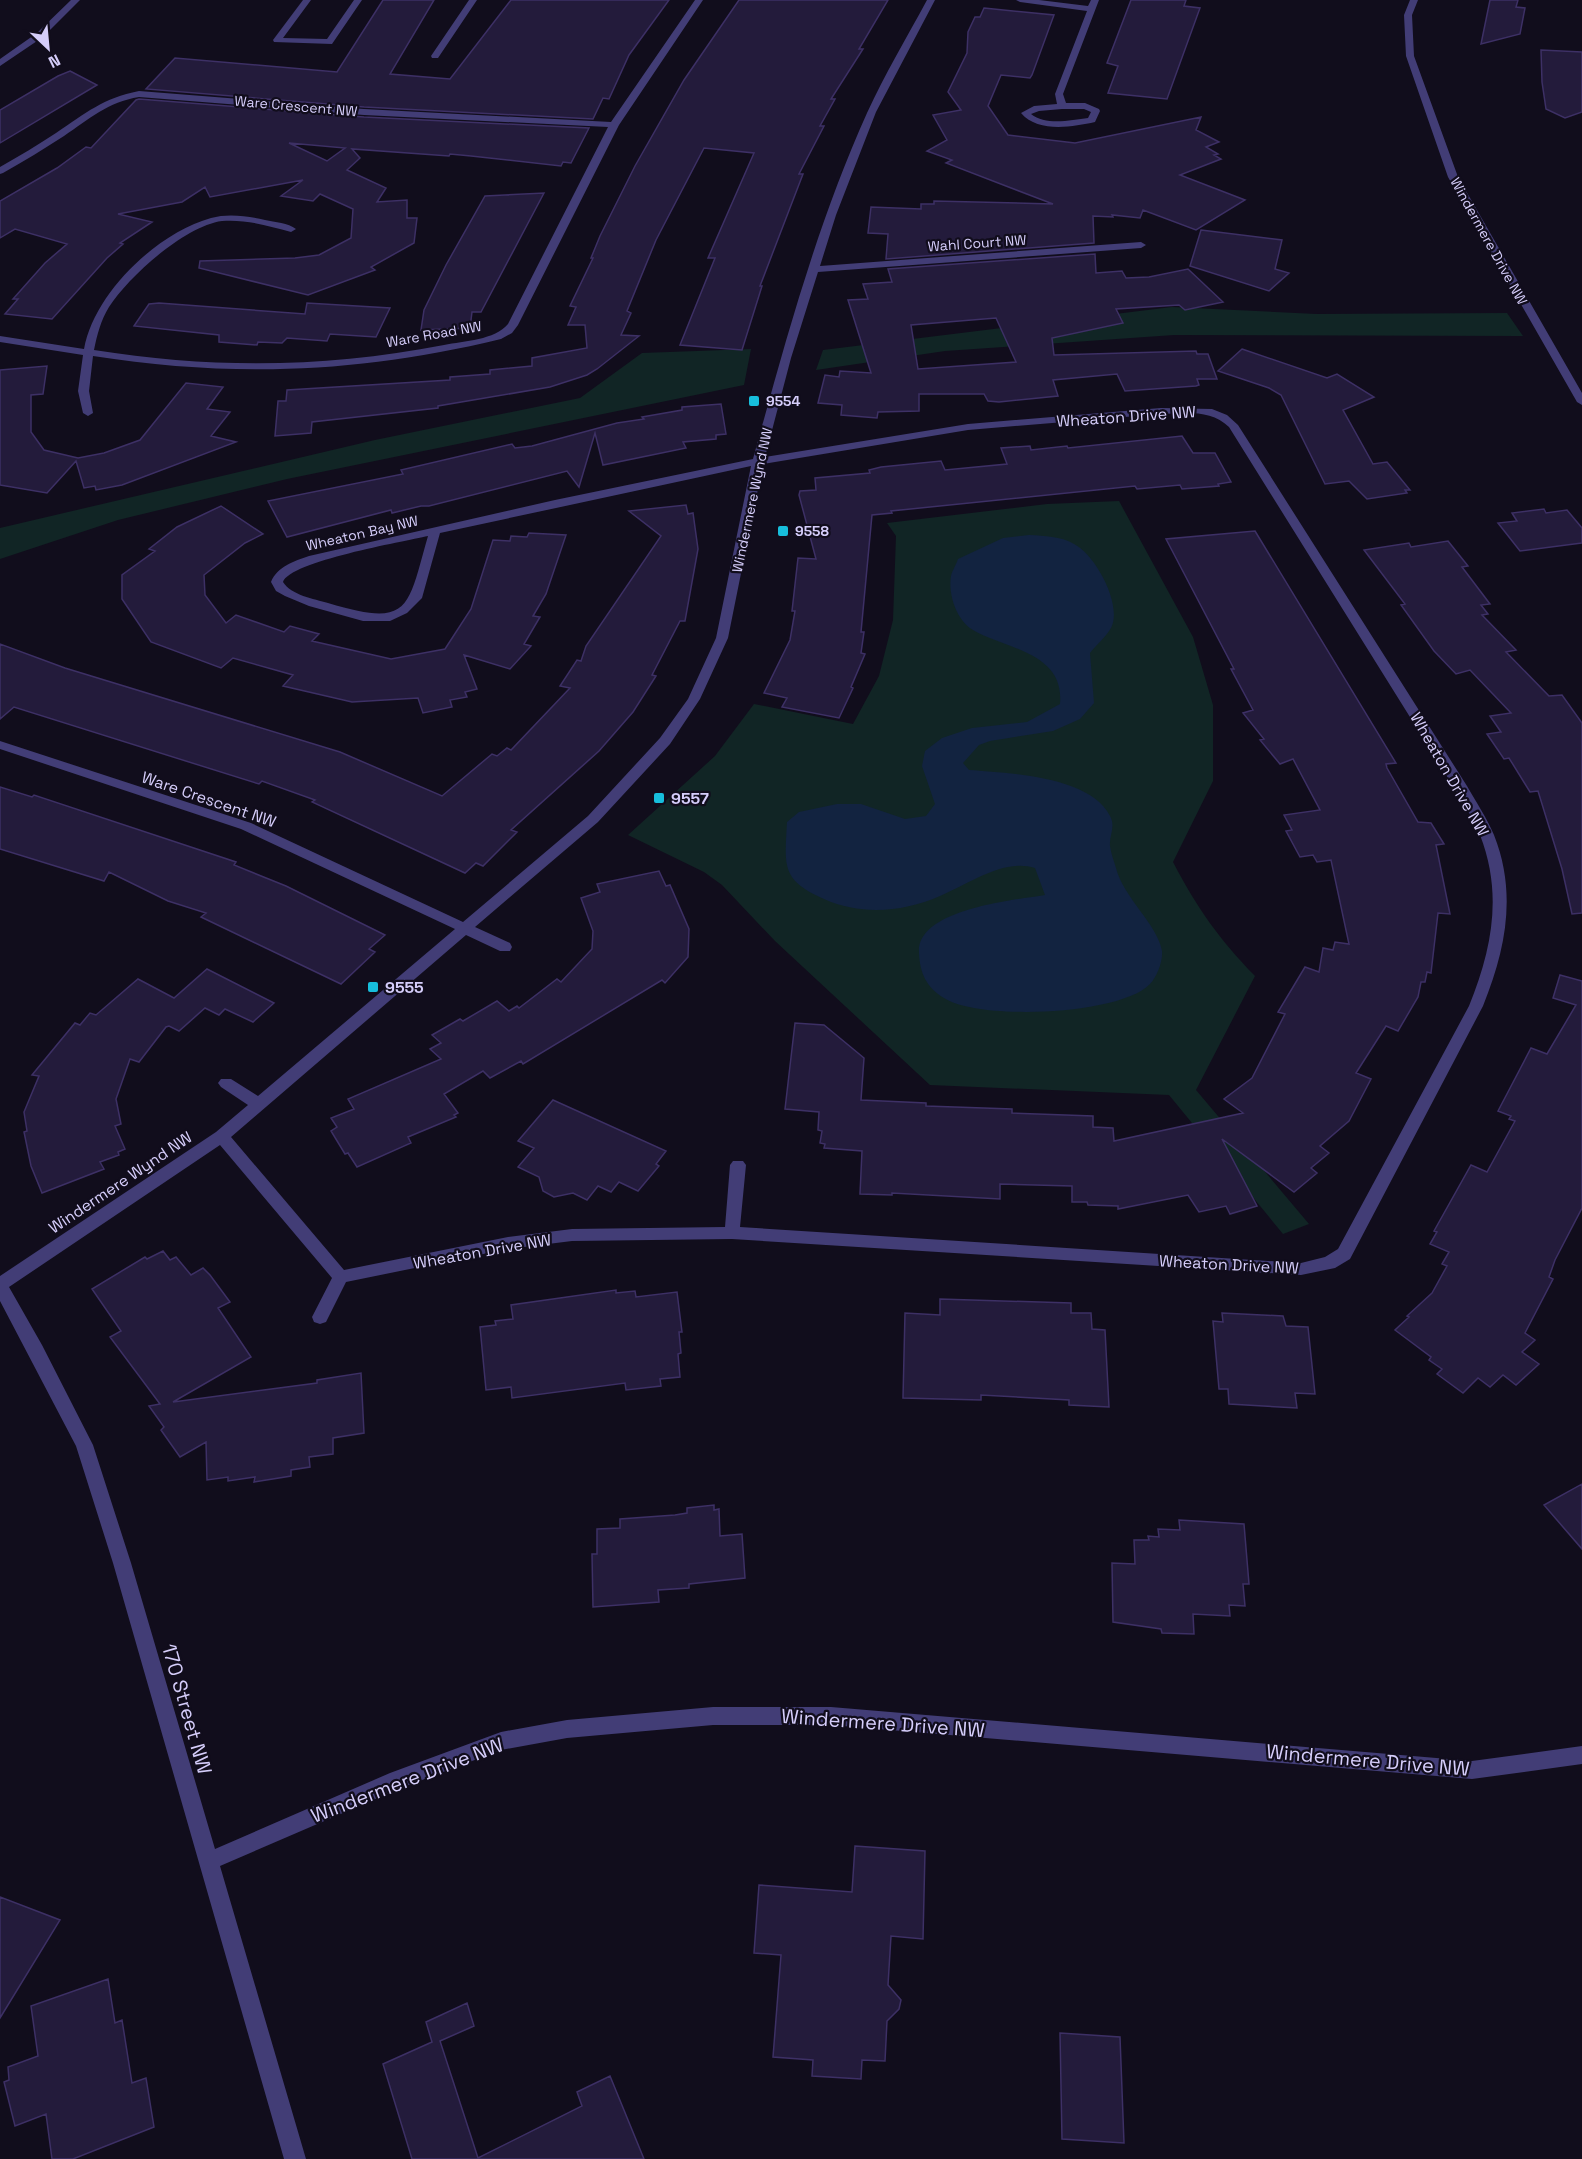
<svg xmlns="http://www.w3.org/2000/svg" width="1582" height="2159" font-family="'Space Grotesk',sans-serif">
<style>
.green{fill:#112525}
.water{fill:#122340}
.building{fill:#231b3b;stroke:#3d3065;stroke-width:1.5;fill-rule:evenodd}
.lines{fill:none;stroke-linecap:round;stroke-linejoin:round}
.minor{fill:#423d76;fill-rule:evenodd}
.poi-dot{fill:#17bedc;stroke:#110d1c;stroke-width:2}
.labels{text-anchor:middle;stroke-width:4.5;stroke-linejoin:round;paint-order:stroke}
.far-street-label{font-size:14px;fill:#d5cdfa;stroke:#110d1c}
.far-poi-label{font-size:14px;font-weight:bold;fill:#d5cdfa;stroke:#110d1c;text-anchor:start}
.street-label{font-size:16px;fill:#d5cdfa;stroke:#110d1c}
.poi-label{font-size:16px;font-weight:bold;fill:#d5cdfa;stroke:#110d1c;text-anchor:start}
.near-street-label{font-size:20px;fill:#d5cdfa;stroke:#110d1c}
</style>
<rect width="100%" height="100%" fill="#110d1c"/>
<path class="green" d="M1172,307L1316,314L1507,313L1523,336L1174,335L945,351L816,370L823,350Z
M751,349L744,385L287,479L118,520L0,559V528L375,440L580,398L642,353Z
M1119,501L1193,637L1213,705V781L1173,862C1197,908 1219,939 1255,976L1196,1090L1309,1224L1283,1234L1169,1095L930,1085L775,941L722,885L704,872L628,835L715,756L754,704L853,724L879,676L893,620L896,536L887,523L1047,504Z"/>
<path class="water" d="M1029,535C1045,536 1060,536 1074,544C1095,554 1123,605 1111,628C1106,637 1096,645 1090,653L1094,703L1080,719L1053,731L990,741L979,745L963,763L969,770C1008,773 1090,776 1110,816C1116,827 1109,835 1110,846C1111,854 1114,861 1116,868C1123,897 1158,925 1162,951C1163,961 1157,977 1150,984C1121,1015 979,1021 944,998C926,987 920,973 919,953C916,909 1015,900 1045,895L1035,868C1004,858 969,884 940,896C903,912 862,916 824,899C780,880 785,865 787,822L799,812L837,804H861L905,819L926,816L935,804L922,766L925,751L942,738L972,728L1027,722L1060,704C1065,652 1005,649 973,630C956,620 948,594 951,576C952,571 956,565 958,559L1003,538Z"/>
<path class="building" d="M383,0H434L390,74L450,79L511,0H669L629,55L609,99L603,98L593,119L364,107L146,89L175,58L337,72Z
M739,0H888L859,49H863L831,99H835L820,126H824L799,174H803L760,286H762L742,350L680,345L715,258H708L754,153L704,148L656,240L627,311L631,313L621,335L639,336L597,369L587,375L550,387L438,406V408L312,422L311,433L275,436L278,401H286L287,390L450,380V377L490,374V370L532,366V358L587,348L585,325H568L576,307L570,306L593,258H591L600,236L635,166L684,80Z
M1131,0H1186L1184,6L1200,8L1167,99L1108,93L1118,66L1107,63Z
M1490,0H1518L1516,7L1525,8L1520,34L1481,44Z
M984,8L1054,15L1032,75L1030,78L1001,75L988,106L1008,135L1075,143L1201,117L1196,130L1219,142L1206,147L1218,154L1214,155L1221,159L1180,175L1245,200L1196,230L1143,210L1140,218L1112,215L1113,217L1093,216L1094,243L886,259L888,234L868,233L871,207L921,209V204H934V201L1053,204L946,163L952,160L927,151L947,140L933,115L961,110L948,92L967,53L968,32L975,17H980Z
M1541,50L1582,52V112L1565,118L1546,109L1542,82Z
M70,71L97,85L0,143V110L58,76Z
M139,99L364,117L589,128L571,163L563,162L561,166L471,156L450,154L449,156L352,149L360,158L347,170L386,188L377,202L407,200V218H417L414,243L371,267L375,270L308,295L199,268L200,261L295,258L319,255L351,238L353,209L320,194L313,201L281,196L303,180L210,197L205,187L182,202L118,214L152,222L120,243L123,244L107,258L52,319L5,314L18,299H13L45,263L67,244L15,229L0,238V201L57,168L86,147L91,148L136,100ZM289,143L345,148L327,161Z
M544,193L481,312H472L470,328L421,330L424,310L446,265L485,196Z
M1201,230L1282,240L1275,269L1289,273L1269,291L1190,266Z
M1095,254L1096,273L1122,271L1126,278L1149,277L1188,269L1223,302L1185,310L1179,305L1116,309L1123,323L1052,338L1054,355L1196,351L1197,354H1208L1217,379H1197L1199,385L1196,386L1125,391L1117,374L1053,380L1058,396L999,402L988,401L984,394H919V411L878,412L877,418L841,415L842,405L818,403L825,375L839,377L840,371L871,373L848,300L868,299L863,284L892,282L888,269ZM996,318L1016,362L918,369L911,325Z
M159,303L305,314L307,303L390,308L376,337L330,334L327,341L287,338L282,343L258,342L257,345L219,342V335L134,326L149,304Z
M1242,349L1327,378L1337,374L1374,397L1343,410L1373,464L1387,462L1410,490H1405L1407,493L1367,499L1349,481L1325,484L1281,395L1269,388L1218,371Z
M47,366L43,394L31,395V432L44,450L78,458L104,453L140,440L186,383L223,387L207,409L230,412L211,436L236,442L122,485L96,490L95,486L84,488L76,461L47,493L0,485V370Z
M721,404L726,434L716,435V439L683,442L686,448L603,465L595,433L579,487L567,471L429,506H421L392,513L391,510L287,537L268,501L403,474L401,470L512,444L515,448L532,446L617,423L644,419L642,417L682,410V407Z
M1182,436L1193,453H1215L1231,482L1218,484L1219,486L1182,489L1180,485L1137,489L1135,486L891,511L892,513L872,515L861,632H864L861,653L865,654L851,687L853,688L839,718L782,707L787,698L764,693L790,640L795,611H792L798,558L816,559L799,495L800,491L816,490L815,478L870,473L869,470L881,467L941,461L945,470L1007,464L1001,448L1030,446L1031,450L1067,446L1068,448Z
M686,505L688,514L693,513L698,549L685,621H680L652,675L656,676L633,712L599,751L511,830L517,832L483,866L476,863L465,873L312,802L315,800L262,781L259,784L14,707L0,719V644L65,668L340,752L442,796L492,754L497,756L507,748L511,750L570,688L560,686L577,660L581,661L586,646L661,536L629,511Z
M221,506L263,534L245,543L204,575L205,595L226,623L236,615L284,632L290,626L319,634L312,641L391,659L445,649L471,609L493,540L510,541L511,536L527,537L529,533L566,535L546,594L533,616L540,617L524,644L531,646L510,669L464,655L477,689L465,692L467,697L450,700L452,707L423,713L418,698L352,702L283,686L293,675L233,658L221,668L151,642L122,599V575L155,551L149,549L177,527Z
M1544,509L1546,513L1567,510L1582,528V543L1520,551L1498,523L1517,521L1512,513Z
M1255,531L1396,763L1386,764L1387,768L1418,822L1431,823L1444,844L1436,845L1450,914L1438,913L1431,973L1427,972L1425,982H1421L1418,997L1398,1031L1386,1026L1356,1073L1371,1079L1349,1121L1320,1146L1329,1153L1311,1168L1317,1173L1294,1192L1222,1139L1257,1206L1230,1214L1226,1206L1199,1212L1188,1195L1118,1209V1206L1088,1205L1087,1202H1072V1186L1000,1184V1199L892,1193V1195L860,1194L862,1151L824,1148L825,1144L820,1143L822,1131L818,1130L819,1112L785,1109L795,1023L824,1025L864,1058L861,1100L926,1103V1106L1012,1109V1113L1093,1116V1127L1113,1128L1114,1141L1243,1113L1224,1099L1252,1078L1285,1014L1278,1012L1305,967L1319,972L1323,948L1333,950L1335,942L1349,944L1331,860L1317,862L1313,855L1300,857L1286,831L1292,830L1284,815L1320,810L1293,759L1280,764L1260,740L1264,739L1243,713L1253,710L1231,669H1234L1166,539Z
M1448,541L1468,566L1462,567L1490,604L1481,605L1488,614L1482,615L1516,650L1506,652L1549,696L1562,695L1582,723V913L1572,914L1562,869L1538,791L1530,792L1509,758L1504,759L1487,734L1501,732L1490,716L1511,713L1470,670L1456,674L1434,651L1401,605L1405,604L1364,550L1409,543L1411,547Z
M0,787L32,797L34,795L236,862L234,865L286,886L385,935L369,949L375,952L341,984L201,917L206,913L168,901L109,872L104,881L0,849Z
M659,871L666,886L670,885L689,929L688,957L665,983L662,980L523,1064L521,1061L490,1078L483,1071L444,1094L458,1113L454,1115L456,1117L408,1137L411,1143L357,1167L348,1153L345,1154L331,1131L337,1127L331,1118L354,1109L348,1099L441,1059L430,1049L441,1043L432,1035L460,1019L463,1021L497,1001L509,1011L517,1006L519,1008L557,979L561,982L592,949L593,931L581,898L600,892L597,884Z
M207,969L274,1003L253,1022L225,1009L219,1015L205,1008L179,1031L169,1026L166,1027L139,1062L130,1059L116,1099L121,1124L115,1126L125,1149L118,1152L119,1155L100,1162L104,1169L42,1193L31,1166L24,1132L27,1131L24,1112L39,1076L32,1075L75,1023L80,1025L90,1013L96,1015L138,979L174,998Z
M1560,975L1582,981V1208L1555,1260L1549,1277L1553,1279L1525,1333L1535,1340L1522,1352L1539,1364L1516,1385L1503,1375L1490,1387L1478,1378L1463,1393L1437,1374L1442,1369L1429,1360L1431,1357L1395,1330L1409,1317L1407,1316L1432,1293L1447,1266L1442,1264L1449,1252L1430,1244L1437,1232L1434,1231L1471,1165L1487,1172L1515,1121L1509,1119L1511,1116L1498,1111L1531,1048L1547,1054L1576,1005L1553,998Z
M553,1100L666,1151L656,1164L659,1166L638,1191L619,1182L611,1192L598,1186L587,1200L573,1193L554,1197L543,1191L539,1177L518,1167L534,1148L518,1141Z
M163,1251L170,1260L176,1257L191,1275L203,1268L210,1275L230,1302L218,1308L251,1357L173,1402L317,1383V1380L361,1373L364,1433L333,1438V1454L309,1457L310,1467L291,1470V1476L254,1482L255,1477L228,1481V1477L207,1480L206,1442L180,1457L161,1430L164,1427L149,1406L160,1404L110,1337L121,1331L92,1289L145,1257L147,1259Z
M616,1290V1293L635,1291L636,1297L677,1292L682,1332H679L681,1353L678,1354L680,1377L660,1379L661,1386L626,1390L625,1383L512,1398L511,1387L486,1390L480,1327L496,1325L495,1321L513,1319L511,1305Z
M940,1299L1071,1303V1313H1091L1092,1329L1105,1330L1109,1407L1069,1405V1400L981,1395V1400L903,1398L905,1313L940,1315Z
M1222,1313L1283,1316L1286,1326L1308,1327L1315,1394L1295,1393L1297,1408L1229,1404L1228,1389H1219L1213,1321L1223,1322Z
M1582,1484V1549L1544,1505Z
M714,1505V1510L719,1509L720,1536L742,1534L745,1578L689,1584V1588L658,1590L659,1602L593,1607L592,1554H597V1529L620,1528V1519L675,1515L687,1513V1508Z
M1179,1520L1244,1524L1249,1584H1243L1245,1606L1229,1605L1230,1616L1193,1614L1194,1634L1162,1633L1161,1629L1113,1622L1112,1563L1135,1564L1134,1540H1149L1148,1536L1159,1537L1158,1529L1180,1530Z
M855,1846L925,1851L923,1939L891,1936L888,1985L901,2000L899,2009L887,2021L885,2061L862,2060L861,2079L812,2076L813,2060L773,2057L781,1955L754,1953L759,1885L852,1892Z
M0,1897L60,1920L0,2018Z
M108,1979L115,2023L122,2020L132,2083L146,2078L154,2127L73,2159H52L46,2114L15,2126L4,2082L9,2080L8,2067L38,2056L31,2006Z
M467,2003L474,2026L440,2041L478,2158L582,2106L577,2092L610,2076L644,2159H412L383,2064L432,2042L426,2022Z
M1060,2033L1120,2037L1124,2143L1062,2139Z"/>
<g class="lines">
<path class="minor" d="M71,0H80L43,37L0,66V59L37,33Z
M303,0H311L283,38L327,39L354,0H362L332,44L274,42L273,40Z
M469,0H477L438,58H432L431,56Z
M695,0H703L619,125L518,325L512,333L501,339C361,373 234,378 93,356L89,391L93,413L88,416L83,413L78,391L83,355L0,342V336L84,349C94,293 157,233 211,218C228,213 248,216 265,220C275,222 288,223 296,229L291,232C269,226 245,219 222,221C185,226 129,276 109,307C101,320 97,335 94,350C214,369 325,368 444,345C464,341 495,340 508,324L608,127L364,115L139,97C108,102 89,119 64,136C44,149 24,161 3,173L0,174V167C19,156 38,145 56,133C86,113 103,98 139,91L364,109L611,122Z
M927,0H935L876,112L836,215L820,266L1141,242L1146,245L1141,248L818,272L791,358L765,457L968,424L1161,408L1212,409L1227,415L1238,425L1467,786C1476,802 1487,818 1494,835C1517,893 1506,949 1483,1006L1350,1259L1335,1268L1301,1275L732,1239L572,1241L508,1249L346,1282L326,1322L320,1324L314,1322L312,1317L332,1278L220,1145L9,1287L42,1345L93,1445L131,1563L215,1849L390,1773L501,1732L567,1720L713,1707H831L1472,1761L1582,1746V1764L1472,1779L831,1725H713L567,1738L501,1750L401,1788L220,1866L306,2159H284L113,1563L76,1446L0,1301V1276L216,1132L248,1105L221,1087L218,1083L221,1079H231L258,1096L455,929L241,829L0,749V741L251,823L463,922L588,816L660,738L688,699L716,638L751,466L440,533L422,598L407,613L390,621H363L309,606L285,596L276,591L271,582C277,567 294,561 309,556L555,500L753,459C785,342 817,224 867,113C885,74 907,37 927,0ZM1161,414C1185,413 1211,409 1229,427L1453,786C1463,802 1473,818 1480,835C1503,894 1492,949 1469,1006L1338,1249L1325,1257L1301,1263L740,1227L746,1165L743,1161H733L730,1165L725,1227L572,1229L508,1237L344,1270L231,1137L466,935L500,951H510L512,947L510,943L475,927L598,822L670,744L700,699L728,638L763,464L968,430ZM428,536C407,609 411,628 328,603C314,599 291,595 283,582C291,561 402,542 428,536Z
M1016,0H1039L1088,6L1091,0H1099L1063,94L1066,103H1085L1099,109L1100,111L1095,122C1072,127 1038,133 1021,113L1034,106L1057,104L1055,94L1087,11L1020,2ZM1062,109H1084L1091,112L1088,118C1071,120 1046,126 1031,114L1039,111Z
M1410,0H1418L1412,15L1414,56L1458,177L1582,393V405L1577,402L1448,177L1406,56L1404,15Z"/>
</g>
<g class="poi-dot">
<rect x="748" y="395" width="12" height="12" rx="3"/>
<rect x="777" y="525" width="12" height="12" rx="3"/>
<rect x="653" y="792" width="12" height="12" rx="3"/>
<rect x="367" y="981" width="12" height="12" rx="3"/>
</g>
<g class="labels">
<g class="far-street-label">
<text transform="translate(296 106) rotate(5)" y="5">Ware Crescent NW</text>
<text transform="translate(1489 241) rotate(61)" y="5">Windermere Drive NW</text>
<text transform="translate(977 243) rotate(-4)" y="5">Wahl Court NW</text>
<text transform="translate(434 334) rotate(-10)" y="5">Ware Road NW</text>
<text transform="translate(752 500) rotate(-78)" y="5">Windermere Wynd NW</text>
<text transform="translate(362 533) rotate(-13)" y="5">Wheaton Bay NW</text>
</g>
<g class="far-poi-label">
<text x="766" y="406">9554</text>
<text x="795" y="536">9558</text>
</g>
<g class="street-label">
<text transform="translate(1126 416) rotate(-4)" y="6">Wheaton Drive NW</text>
<text transform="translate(1450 774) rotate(60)" y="6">Wheaton Drive NW</text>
<text transform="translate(209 799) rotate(19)" y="6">Ware Crescent NW</text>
<text transform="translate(120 1182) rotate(-34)" y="6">Windermere Wynd NW</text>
<text transform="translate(482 1251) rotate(-10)" y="6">Wheaton Drive NW</text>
<text transform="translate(1229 1264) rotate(3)" y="6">Wheaton Drive NW</text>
</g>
<g class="poi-label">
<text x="671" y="804">9557</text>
<text x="385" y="993">9555</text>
</g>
<g class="near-street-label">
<text transform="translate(187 1709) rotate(74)" y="7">170 Street NW</text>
<text transform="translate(883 1723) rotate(4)" y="7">Windermere Drive NW</text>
<text transform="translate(1368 1760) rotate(5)" y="7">Windermere Drive NW</text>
<text transform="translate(407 1780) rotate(-21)" y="7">Windermere Drive NW</text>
</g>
</g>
<g transform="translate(48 48) rotate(154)" stroke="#110d1c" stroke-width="4.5" paint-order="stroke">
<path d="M0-4.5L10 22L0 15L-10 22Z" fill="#d5cdfa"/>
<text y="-9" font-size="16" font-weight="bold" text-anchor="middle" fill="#d5cdfa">N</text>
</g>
</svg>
